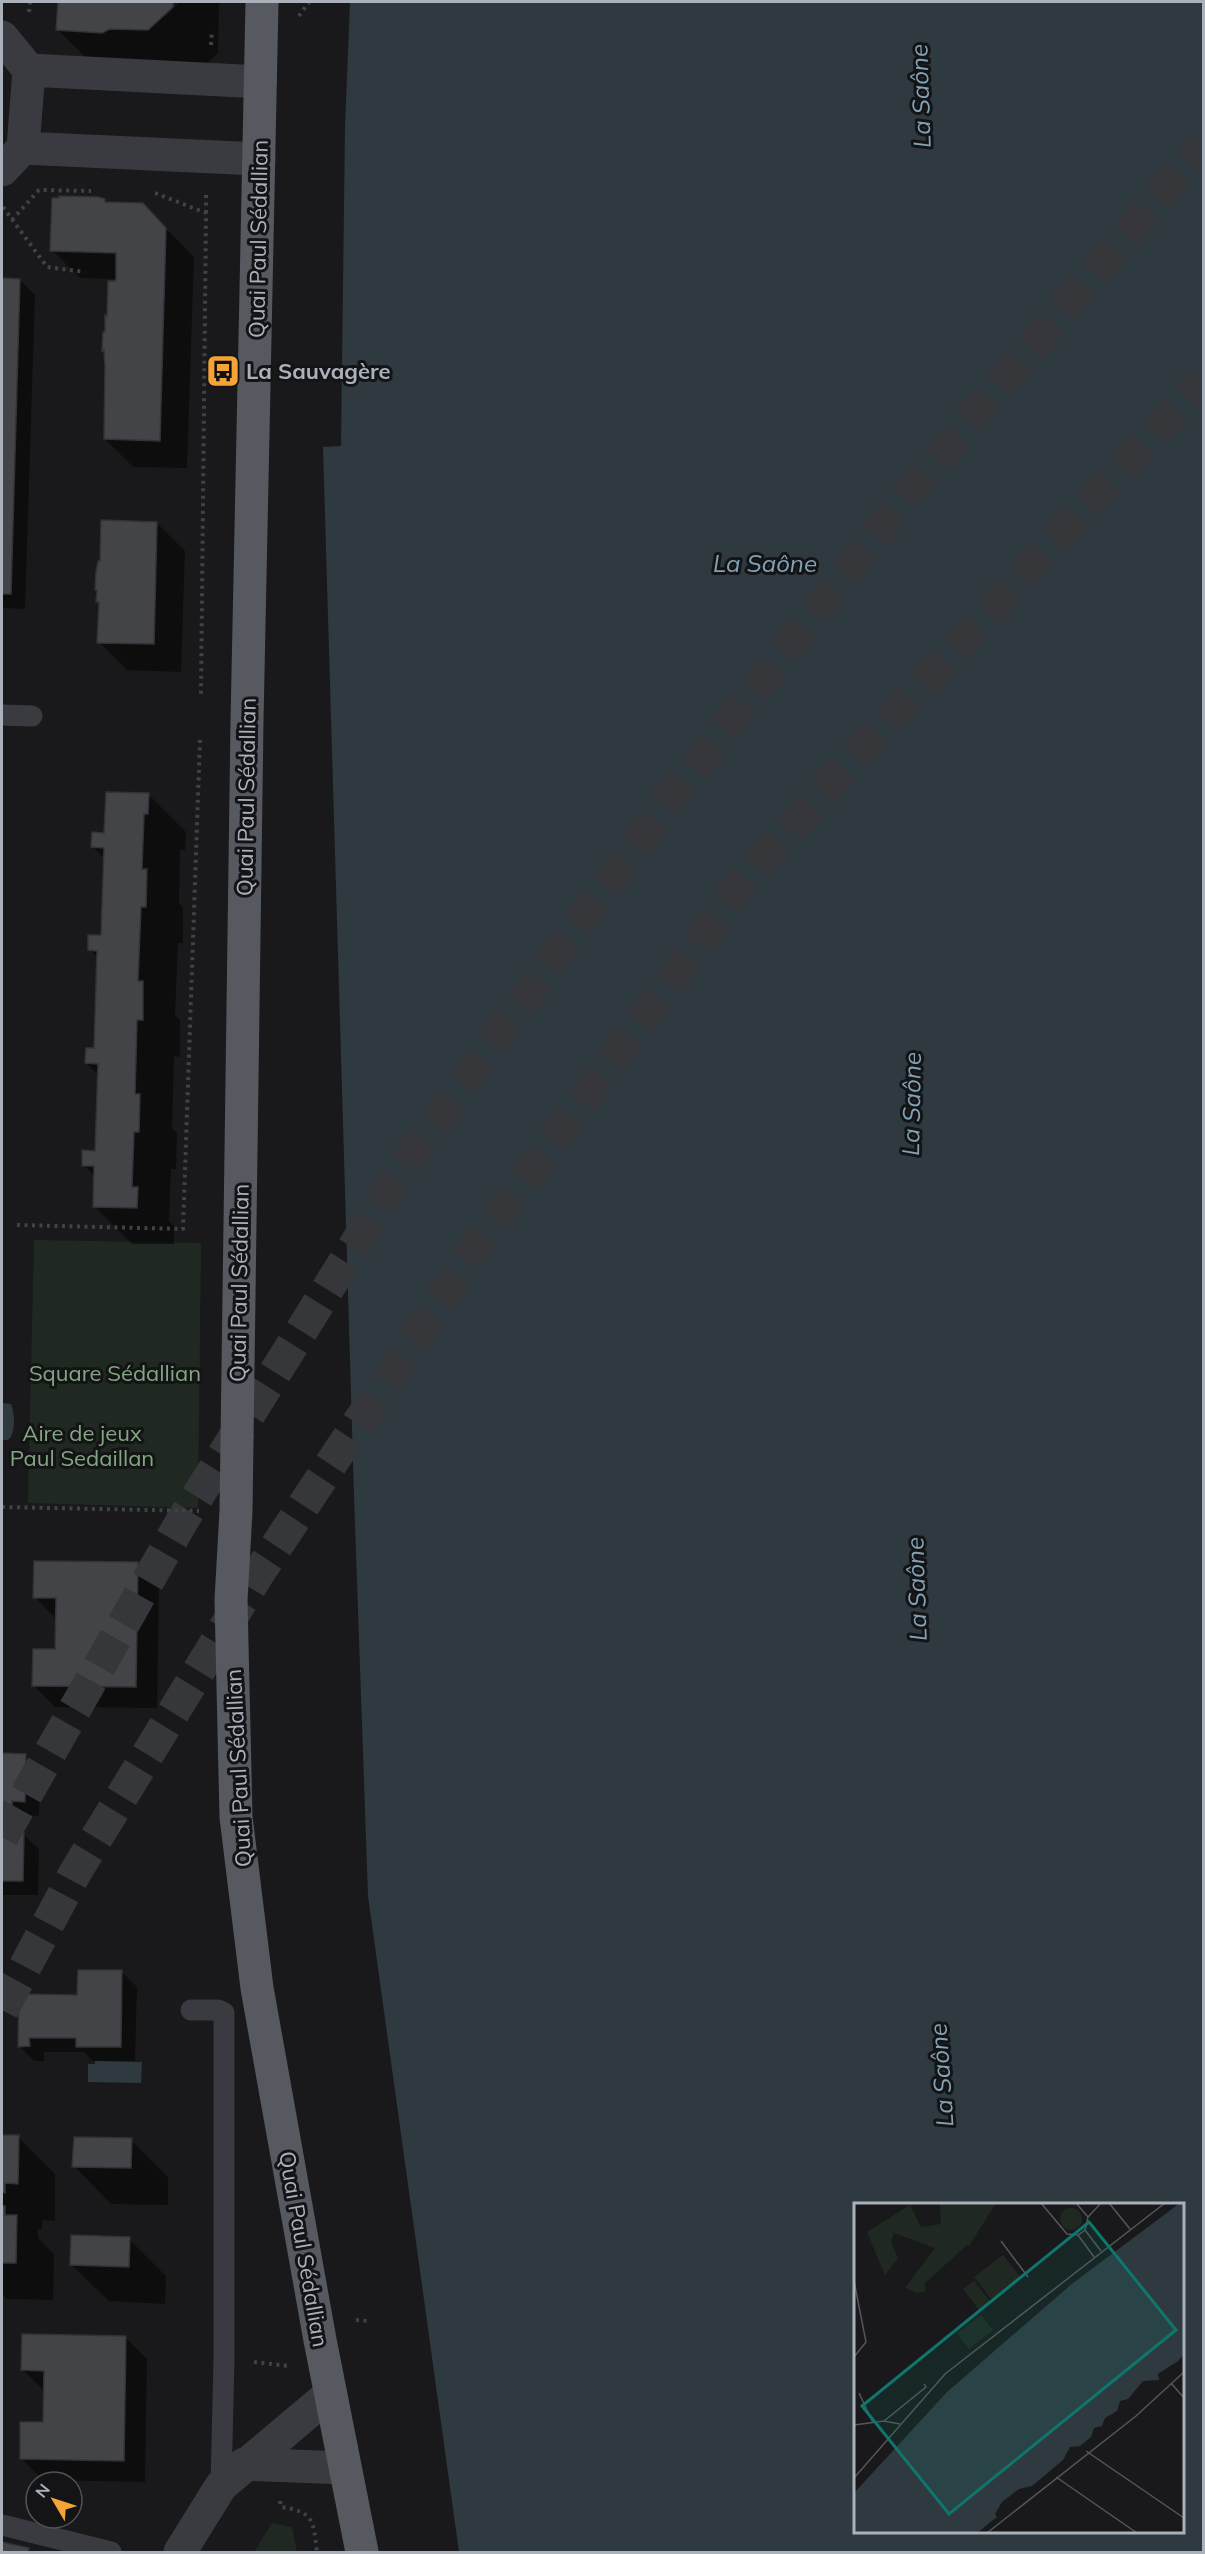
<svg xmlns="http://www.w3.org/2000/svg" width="1205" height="2554" font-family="Mulish,sans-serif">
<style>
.green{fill:#202921}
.water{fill:#2e3a40;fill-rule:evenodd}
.shadow{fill:#0007}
.building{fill:#434448;stroke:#333337;stroke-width:1.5}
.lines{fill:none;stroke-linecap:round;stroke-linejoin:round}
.trunk-tunnel{stroke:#36373b;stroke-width:33;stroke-dasharray:33 16;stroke-linecap:butt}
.path{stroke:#404247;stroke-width:4;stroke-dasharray:3 4.5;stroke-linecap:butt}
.service{stroke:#3a3b40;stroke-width:21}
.minor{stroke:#3a3b40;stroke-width:33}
.tertiary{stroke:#3a3b40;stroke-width:33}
.primary{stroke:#56595f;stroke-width:33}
.labels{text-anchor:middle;stroke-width:6;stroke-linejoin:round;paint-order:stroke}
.street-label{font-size:22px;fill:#abb1bb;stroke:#141416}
.poi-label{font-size:22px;font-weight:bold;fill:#abb1bb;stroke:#141416;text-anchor:start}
.park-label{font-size:22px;fill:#83a682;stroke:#141416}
.water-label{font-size:24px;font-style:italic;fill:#82a2b6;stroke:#141416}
.inset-road{fill:none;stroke:#53565b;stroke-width:1.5}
.view{fill:#0f766e;fill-opacity:0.15;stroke:#0f766e;stroke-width:3}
.inset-edge{fill:none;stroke:#abb1bb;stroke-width:3}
</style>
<rect width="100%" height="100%" fill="#19191b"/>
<path class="green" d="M34,1240L201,1243L198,1508L28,1503Z
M272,2523L292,2527L297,2552H254Z"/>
<path class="water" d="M350,2H1203V2552H459L368,1896L354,1495L323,447L341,446L345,128ZM856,2204H1182V2532H856Z
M2,1403L11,1404C15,1413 16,1434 8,1440H2Z
M95,2061L142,2062L141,2083L88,2082V2064H95Z"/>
<path class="shadow" d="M59,2H176L165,12V16L179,3L178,2H219L218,53L194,75H104L58,30Z
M104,200L107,204H142L194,257L187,468L133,467L105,439L106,352L104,350L117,279L80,278L52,250Z
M2,280H20L35,295L25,609L2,608Z
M102,522L157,523L185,551L181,672L127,670L99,642L100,604L97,590Z
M149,795L186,832L185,850H180L179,903L183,908V943H178L175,1015L180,1020V1057L174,1056L172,1128L177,1133L176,1169H171L169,1221L174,1226V1244H132L94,1206L95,1177L84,1165L96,1152L99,1075L86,1063L95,1049L98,958L90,949L103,937L105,859L93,847Z
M138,1564L159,1586L157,1708L55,1707L33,1685L57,1651V1620L35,1597Z
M2,1754L26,1755L40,1770L39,1816L27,1815L26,1824H23V1834L39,1849L38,1895H2Z
M122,1972L137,1987L135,2061H93L84,2052H44V2061H34L19,2046L20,1995L79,1996Z
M2,2137H18L55,2174V2221L42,2220V2229H38V2238L54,2254L53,2300L7,2299L2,2294Z
M131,2140L168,2177V2205L111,2204L74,2166Z
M129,2239L166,2276L165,2304L109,2301L71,2264Z
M125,2337L147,2359L145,2482L43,2480L21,2458L45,2423V2392L23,2370Z
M2,2544L28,2550L31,2552H2Z"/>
<path class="building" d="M58,2H173V7L148,30L110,29L102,33L56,30Z
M59,196L98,197L105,199V202L143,203L166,228L160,441L104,439L105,367L104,350L102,351L103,332H105V315L107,316L108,281H116V253L50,251L52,198H59Z
M2,278L20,279L11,594H2Z
M101,520L157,522L154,644L97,643L99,602H96L97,590H95L96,572L98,561H100Z
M106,792L149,793L148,814H144L142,869H147L146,907H141L138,981H143V1020H137L135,1094H140L139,1132H134L132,1187H138L137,1208L93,1207L94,1166H82V1150L95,1151L98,1064L85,1063L86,1048H94L97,951L88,950V935H101L104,848L91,847L92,832L104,833Z
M34,1561L138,1562L136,1687L32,1686L33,1649H55L56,1598H33Z
M2,1753L26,1754L25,1802L12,1801V1810H8V1823L11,1824L12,1832L24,1833L23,1881H2Z
M78,1970H122L121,2047H76V2038H29L30,2046L18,2047L19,1994L77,1995Z
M2,2135H19L18,2184L5,2183V2193L2,2192Z
M74,2137L132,2138L131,2168L72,2167Z
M2,2206H5V2215H17L16,2263H2Z
M71,2235L130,2237L129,2267L70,2265Z
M22,2334L126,2336L124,2461L20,2459V2422H43L44,2371L21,2370Z
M2,2542L29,2548L28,2552H2Z"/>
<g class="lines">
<path class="trunk-tunnel" d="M2,1837L182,1521L416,1148L669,799L912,488L1181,170L1204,147
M2,2010L75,1873L258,1574L473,1250L733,895L764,856L1204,378"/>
<path class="path" d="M29,12L30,2
M299,16L309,2
M211,45L212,30
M155,193L206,213L201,694
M3,207L47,267L85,272
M206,213V193
M12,220L39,190L91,191
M17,1225L183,1229L200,738
M2,1507L199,1511
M356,2320L368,2321
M254,2362L289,2366
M280,2501L281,2507C315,2512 313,2521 317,2552"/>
<path class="service" d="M2,715L32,716
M191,2010H218L224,2013V2359L221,2486
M2,2525L111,2552"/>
<path class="minor" d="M2,37L29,70L23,148L2,170
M29,70L260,82
M23,148L259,159"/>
<path class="tertiary" d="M244,2464L345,2468
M180,2552L221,2486L330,2394"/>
<path class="primary" d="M262,2L247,721L236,1511L231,1600L236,1817L257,1988L320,2340L362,2552"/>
</g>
<defs>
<symbol id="bus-square" viewBox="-11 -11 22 22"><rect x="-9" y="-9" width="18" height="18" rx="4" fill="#f5a337" stroke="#141416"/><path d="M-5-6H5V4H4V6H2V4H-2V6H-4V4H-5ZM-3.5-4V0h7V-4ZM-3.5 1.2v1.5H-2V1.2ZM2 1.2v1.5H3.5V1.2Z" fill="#111"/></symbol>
</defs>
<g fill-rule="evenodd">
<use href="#bus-square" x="204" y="352" width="38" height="38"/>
</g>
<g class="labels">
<g class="street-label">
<text transform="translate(258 239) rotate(-89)" y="8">Quai Paul Sédallian</text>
<text transform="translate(246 797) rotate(-89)" y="8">Quai Paul Sédallian</text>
<text transform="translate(239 1283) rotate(-89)" y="8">Quai Paul Sédallian</text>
<text transform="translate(238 1768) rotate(-93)" y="8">Quai Paul Sédallian</text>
<text transform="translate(304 2249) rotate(80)" y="8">Quai Paul Sédallian</text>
</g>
<g class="poi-label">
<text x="246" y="379">La Sauvagère</text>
</g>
<g class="park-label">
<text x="115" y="1381">Square Sédallian</text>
<text x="82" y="1441">Aire de jeux<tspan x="82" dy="25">Paul Sedaillan</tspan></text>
</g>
<g class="water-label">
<text transform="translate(921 96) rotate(-92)" y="8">La Saône</text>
<text x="765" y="572">La Saône</text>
<text transform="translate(912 1104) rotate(-89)" y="8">La Saône</text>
<text transform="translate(917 1589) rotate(-92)" y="8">La Saône</text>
<text transform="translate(942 2075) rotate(-94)" y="8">La Saône</text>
</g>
</g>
<g transform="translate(854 2203)">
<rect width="330" height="330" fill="#19191b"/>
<path d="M86,0H142L115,43L113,42L71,80V88L63,90L51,85L81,45L40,30L37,39L44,55L31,72L13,29L56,2L67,24L87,21ZM206 16a11 11 0 1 1 22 0a11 11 0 1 1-22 0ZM149,52L166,74L137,96L120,74ZM120,78L136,98L125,107L109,86ZM127,112L139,127L115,146L103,130Z" fill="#202921"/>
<path d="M326,0H330V151L324,158L304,171L305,177L289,178L274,196L266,198L263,208L251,215L248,223L240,225L237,234L226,243L216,244L209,257L178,283L165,286L148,299L141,311L143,314L123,330H0V290L93,189L219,80Z" fill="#2e3a40"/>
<path class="inset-road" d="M187,0L213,31L224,32L231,27L234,14M222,0L234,14M255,0L276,26M234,14L247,0M231,27L247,48M224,32L240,54M147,38L174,74M0,78L12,139L0,154M317,180L330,195M5,190L19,220M30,218L72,184L70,181M0,222L30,218L46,221M232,248L330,315M202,274L283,330M0,275L91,171L311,0M133,330L282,213L330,169"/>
<path class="view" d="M235,19L322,127L95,311L8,203Z"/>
<rect width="330" height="330" class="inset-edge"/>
</g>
<rect width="1205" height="2554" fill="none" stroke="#abb1bb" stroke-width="6"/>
<g transform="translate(54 2500) rotate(309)"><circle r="28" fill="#141416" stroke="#505358" stroke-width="1.5"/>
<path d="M0-4.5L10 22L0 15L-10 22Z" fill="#f5a337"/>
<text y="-9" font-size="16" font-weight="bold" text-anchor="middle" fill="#abb1bb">N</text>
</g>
</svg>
